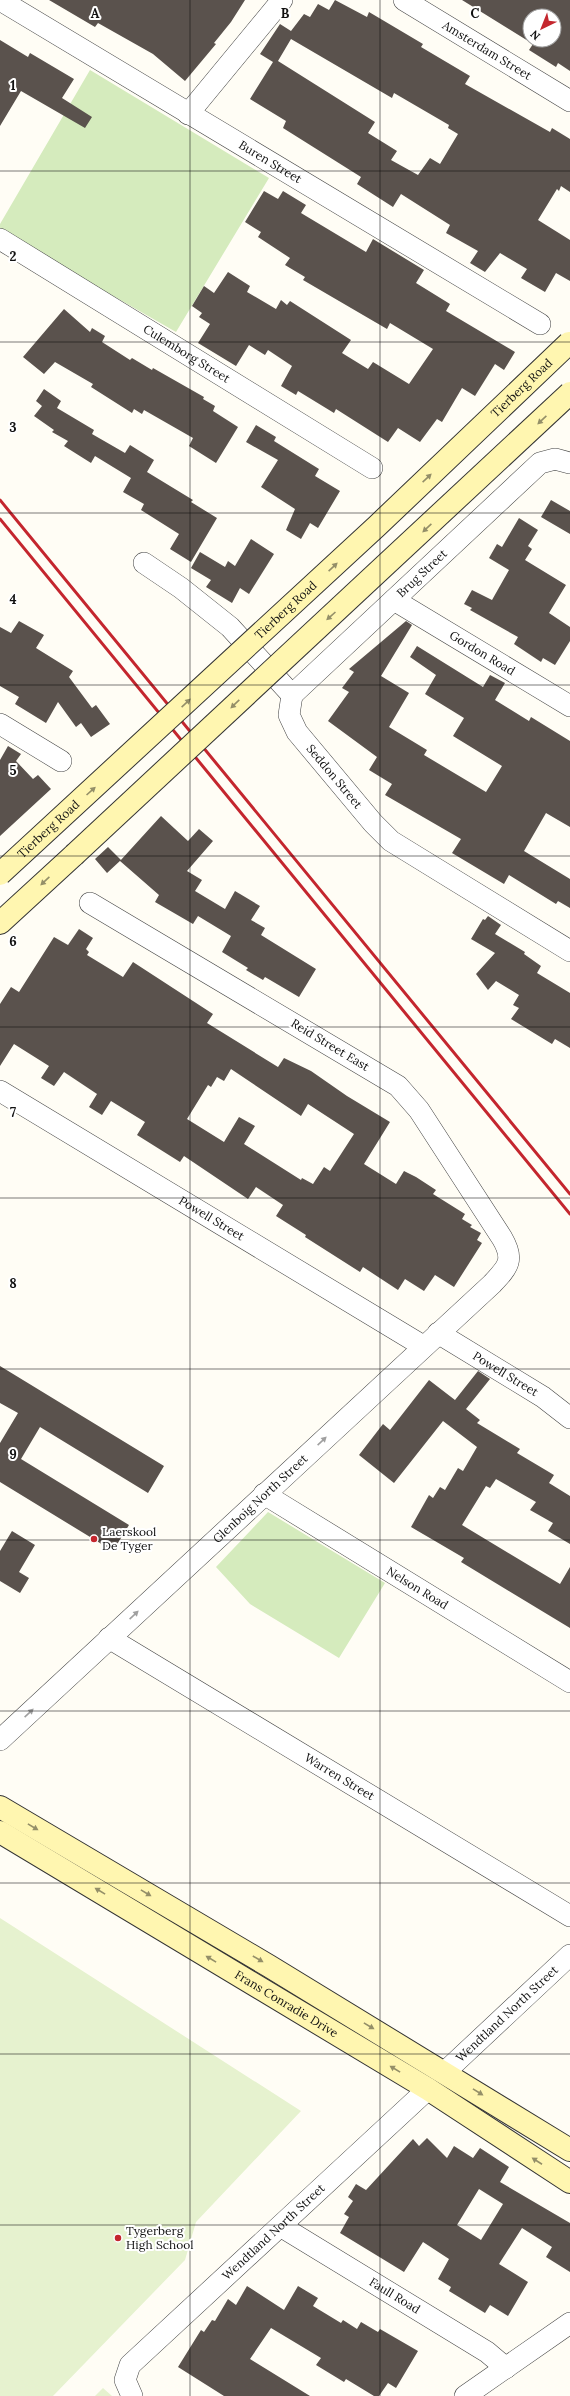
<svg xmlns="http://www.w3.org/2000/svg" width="570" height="2396" font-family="Lora,serif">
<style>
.green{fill:#d5ebbd}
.pitch{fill:#e6f2cf}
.building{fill:#5a524d;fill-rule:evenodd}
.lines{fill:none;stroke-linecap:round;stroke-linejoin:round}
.minor-casing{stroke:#444;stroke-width:22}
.secondary-casing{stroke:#333;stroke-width:24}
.minor{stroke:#fff;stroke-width:21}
.secondary{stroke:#fff6b0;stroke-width:22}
.rail{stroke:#c4262e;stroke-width:3}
.secondary-bridge-casing{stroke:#333;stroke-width:24;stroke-linecap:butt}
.secondary-bridge{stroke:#fff6b0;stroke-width:22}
.oneway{fill:#948f68}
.oneway2{fill:#a0a0a0}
.grid{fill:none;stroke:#111;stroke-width:1;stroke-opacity:0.55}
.poi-dot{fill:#c4262e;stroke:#fff;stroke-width:1.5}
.labels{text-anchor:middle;stroke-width:4;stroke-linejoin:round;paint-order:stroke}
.street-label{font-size:12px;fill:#111;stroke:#fff}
.poi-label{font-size:12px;fill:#111;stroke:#fff;text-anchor:start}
.grid-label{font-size:13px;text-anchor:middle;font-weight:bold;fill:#111;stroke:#fff;stroke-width:4;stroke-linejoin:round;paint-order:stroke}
</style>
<rect width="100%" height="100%" fill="#fffdf5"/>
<path class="green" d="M90,70L269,178L176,332L0,231V224Z
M268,1512L385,1583L339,1658L250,1604L216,1567Z"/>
<path class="pitch" d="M0,1918L301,2111L196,2222L185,2260L53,2396H0Z
M103,2388L112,2396H95Z"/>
<path class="building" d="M49,0H245L231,22L214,43L216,44L185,81L153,54L98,23L95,27Z
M335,0L367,17L369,12L423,44L421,47L470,76L465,84L550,132L552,128L570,139V192L561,186L559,191L557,189L538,220L570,240V281L556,273L545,292L521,278L527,269L500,253L485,272L470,263L478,251L446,233L450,225L401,194L393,207L357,184L361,177L283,128L286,121L250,99L273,62L260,54L280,24L291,31L304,14L310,17L318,4L329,10ZM291,39L392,98L394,93L449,125L448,128L458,134L440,164L430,158L418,175L391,160L397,151L368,133L375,122L278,61Z
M462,0H570V71L558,63L556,67L529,50L533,44ZM530,16H554V40H530Z
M0,40L28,57L30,53L74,79L62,98L92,117L85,128L21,91L0,126Z
M264,191L278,199L283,191L306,205L301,213L366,252L373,239L424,270L416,283L450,304L446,311L515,352L504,370L495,364L475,396L462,388L442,422L437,419L420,442L398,428L388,442L336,409L334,413L298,391L296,395L281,386L292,366L268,350L265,355L249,345L236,366L198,343L210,324L199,317L202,313L192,306L204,286L214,293L228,272L250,286L247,292L276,309L281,300L287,305L290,301L351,340L342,353L368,369L373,362L409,384L433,349L390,323L387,329L303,280L305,277L285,265L290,258L258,237L261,232L245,222Z
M64,309L90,332L92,328L105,336L102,342L130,360L132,358L152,370L153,368L204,397L203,399L215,406L213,411L238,427L216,463L189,446L193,438L144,410L142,414L134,409L132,413L91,387L93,384L55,362L44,374L23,357Z
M44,389L61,401L57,408L94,430L92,434L125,453L130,445L154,460L147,472L193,500L191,502L217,518L191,562L170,549L179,534L141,510L144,504L123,492L131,478L95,456L91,463L64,446L68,441L52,432L54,430L34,416L42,406L36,401Z
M256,425L276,437L274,441L319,469L315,476L340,491L318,528L310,523L301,539L286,530L295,509L261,487L278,460L246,442Z
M551,500L570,511V534L541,517Z
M519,518L538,530L528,546L532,549L525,560L566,585L549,613L570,627V641L555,665L543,658L541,662L514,644L518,637L470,610L472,608L464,604L472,590L492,600L509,570L489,558L497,544L502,547Z
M251,539L274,554L249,594L240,588L232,603L206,587L211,580L191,568L200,552L225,567L228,561L235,566Z
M19,621L44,635L36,648L73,671L69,677L92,708L96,705L110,724L91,737L81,723L76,727L58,702L46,723L15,704L19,697L0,686V627L11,633Z
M406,621L412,625L381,676L409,693L389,727L427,750L424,755L486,792L502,766L453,736L464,718L425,694L436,675L410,657L417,646L483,687L490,675L505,683L495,700L529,721L531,717L570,741V827L546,813L524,851L570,879V908L558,901L556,904L509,875L504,884L452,853L461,839L385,795L392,784L369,770L377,757L328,721L349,692L342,688L354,672L349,669Z
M8,746L21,754L16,761L33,779L38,775L51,789L0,836V760Z
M161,816L188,841L199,829L213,841L187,871L202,880L195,891L225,909L235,891L260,906L251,920L265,928L261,935L316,969L299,997L265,977L263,980L246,970L248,968L222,952L231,936L198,916L193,924L155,902L159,895L120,861Z
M108,847L121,860L107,873L95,859Z
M488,916L501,925L495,934L525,952L524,954L541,966L537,973L570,993V1048L555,1039L552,1044L511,1019L519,1008L513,1005L519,995L496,981L488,990L476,974L495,953L471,939L483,919L485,920Z
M79,929L93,938L86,949L89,952L87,955L123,977L133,962L213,1014L207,1023L278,1067L284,1058L311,1071L347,1096L390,1122L364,1164L396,1184L404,1171L416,1177L436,1190L433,1194L465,1214L462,1219L472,1225L470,1227L481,1233L477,1240L482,1243L454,1287L435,1275L424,1291L405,1279L398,1290L363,1267L360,1272L305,1237L306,1235L276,1216L283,1205L256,1187L248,1199L184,1156L180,1162L137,1135L145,1122L111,1101L102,1115L89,1107L97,1094L64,1072L54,1086L41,1078L49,1066L14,1044L0,1066V1004L11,987L19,992L54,937L68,945ZM231,1069L301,1116L308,1104L354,1134L330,1171L324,1167L313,1184L302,1178L301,1180L244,1144L255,1126L239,1117L224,1142L187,1119L208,1085L211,1087L217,1077L224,1081Z
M0,1366L164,1466L148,1493L40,1427L21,1459L129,1525L113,1551L0,1482V1443L18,1413L0,1403Z
M478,1371L490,1379L466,1409L480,1420L477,1423L520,1449L517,1453L554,1475L549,1483L570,1496V1544L548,1531L553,1523L530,1510L536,1502L496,1479L490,1488L486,1486L462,1525L560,1584L570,1567V1628L461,1562L464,1558L411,1527L429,1495L433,1498L440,1487L445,1490L458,1468L463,1471L477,1447L443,1421L394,1483L359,1455L383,1424L390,1430L429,1380L455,1400Z
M12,1531L35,1545L19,1572L29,1578L20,1593L0,1581V1551Z
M427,2138L447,2158L454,2146L473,2158L480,2148L509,2167L500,2182L570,2223V2272L546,2257L552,2247L522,2228L499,2264L528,2282L508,2316L490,2305L485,2313L449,2291L451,2287L438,2279L449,2259L423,2242L404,2272L340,2233L349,2217L344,2214L353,2201L348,2197L356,2184L366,2190L413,2139L419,2146ZM479,2189L503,2204L481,2240L457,2225Z
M247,2286L284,2310L298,2286L318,2298L313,2306L341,2323L343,2320L357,2329L361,2322L378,2332L380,2329L418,2351L396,2388L388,2383L379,2396H374L346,2379L344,2382L316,2365L321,2358L271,2328L250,2359L310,2396H224L178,2367L201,2330L204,2332L212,2320L215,2321L228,2299L236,2305Z"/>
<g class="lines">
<defs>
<g id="minor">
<path id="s1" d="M0,0L540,324"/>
<path id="s2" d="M404,0L570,101"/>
<path d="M188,114L282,0"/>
<path id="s3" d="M0,239L372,468"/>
<path d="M144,563L181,588L230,627L292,695"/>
<path id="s4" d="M394,600L570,706"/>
<path id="s5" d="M292,695L289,715L297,732L373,823L391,841L570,951"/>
<path id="s6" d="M292,695L540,463L555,459L570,463"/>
<path d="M0,724L61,761"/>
<path id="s7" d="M0,1091L423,1346"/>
<path id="s8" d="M438,1333L543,1397L570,1418"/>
<path id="s9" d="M264,1494L570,1682"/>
<path id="s10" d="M109,1638L570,1916"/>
<path id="s11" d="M0,1740L492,1284C508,1267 515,1260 502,1238L419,1110L398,1086L90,903"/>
<path id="s12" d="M445,2072L570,1955"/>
<path id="s13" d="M282,2227L487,2352L506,2368"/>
<path id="s14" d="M132,2396L125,2380L130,2365L428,2089"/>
<path d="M465,2396L570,2323"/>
</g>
<g id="secondary">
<path d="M0,923L74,855"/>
<path d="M0,1807L269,1966L570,2150"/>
<path id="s15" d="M0,1832L428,2089L570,2182"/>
</g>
</defs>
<use href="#minor" class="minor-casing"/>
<use href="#secondary" class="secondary-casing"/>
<use href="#minor" class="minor"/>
<use href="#secondary" class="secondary"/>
<path class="rail" d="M0,500L570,1194
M0,519L570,1214"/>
<defs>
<g id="secondary-bridge">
<path d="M74,855L570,393"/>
<path id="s16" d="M0,874L377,526L569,343"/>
</g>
</defs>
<use href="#secondary-bridge" class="secondary-bridge-casing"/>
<use href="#secondary-bridge" class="secondary-bridge"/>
</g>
<defs><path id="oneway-solid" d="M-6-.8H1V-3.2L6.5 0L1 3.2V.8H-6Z"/></defs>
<g class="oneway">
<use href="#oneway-solid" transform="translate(542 420) rotate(137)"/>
<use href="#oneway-solid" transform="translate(427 478) rotate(-43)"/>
<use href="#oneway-solid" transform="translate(427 528) rotate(137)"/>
<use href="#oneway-solid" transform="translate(333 567) rotate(-43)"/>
<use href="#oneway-solid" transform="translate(331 616) rotate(138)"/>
<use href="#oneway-solid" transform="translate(186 703) rotate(-43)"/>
<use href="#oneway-solid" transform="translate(235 704) rotate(136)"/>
<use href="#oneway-solid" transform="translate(91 791) rotate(-42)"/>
<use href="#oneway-solid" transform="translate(45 881) rotate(137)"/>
<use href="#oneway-solid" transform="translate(33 1827) rotate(31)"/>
<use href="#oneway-solid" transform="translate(100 1891) rotate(-149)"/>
<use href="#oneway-solid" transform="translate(146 1893) rotate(31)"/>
<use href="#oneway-solid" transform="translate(211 1959) rotate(-149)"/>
<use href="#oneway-solid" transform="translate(258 1959) rotate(30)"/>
<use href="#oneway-solid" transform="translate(369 2026) rotate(31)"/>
<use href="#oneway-solid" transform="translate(395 2069) rotate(-149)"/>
<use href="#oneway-solid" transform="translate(478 2092) rotate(32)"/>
<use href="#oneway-solid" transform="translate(537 2161) rotate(-147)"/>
</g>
<g class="oneway2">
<use href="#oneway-solid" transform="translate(322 1441) rotate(-43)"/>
<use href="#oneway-solid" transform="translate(134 1615) rotate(-43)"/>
<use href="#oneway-solid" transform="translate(29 1713) rotate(-43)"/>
</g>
<path class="grid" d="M190,0V2396M380,0V2396M0,171H570M0,342H570M0,513H570M0,685H570M0,856H570M0,1027H570M0,1198H570M0,1369H570M0,1540H570M0,1711H570M0,1883H570M0,2054H570M0,2225H570"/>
<g class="poi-dot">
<circle cx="94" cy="1539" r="4"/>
<circle cx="118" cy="2238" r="4"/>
</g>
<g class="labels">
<g class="street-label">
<text dy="4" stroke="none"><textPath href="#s2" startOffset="97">Amsterdam Street</textPath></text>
<text dy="4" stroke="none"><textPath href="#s1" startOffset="315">Buren Street</textPath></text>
<text dy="4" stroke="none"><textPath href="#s3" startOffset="219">Culemborg Street</textPath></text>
<text dy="4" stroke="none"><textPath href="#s16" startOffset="713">Tierberg Road</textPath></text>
<text dy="4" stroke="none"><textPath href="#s6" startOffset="178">Brug Street</textPath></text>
<text dy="4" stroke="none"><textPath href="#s16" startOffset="389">Tierberg Road</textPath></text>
<text dy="4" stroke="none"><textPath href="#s4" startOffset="103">Gordon Road</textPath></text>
<text dy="4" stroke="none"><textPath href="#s5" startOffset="97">Seddon Street</textPath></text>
<text dy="4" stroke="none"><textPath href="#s16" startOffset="66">Tierberg Road</textPath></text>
<text transform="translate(330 1045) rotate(31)" y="4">Reid Street East</text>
<text dy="4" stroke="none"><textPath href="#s7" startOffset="247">Powell Street</textPath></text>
<text dy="4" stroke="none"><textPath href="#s8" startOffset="79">Powell Street</textPath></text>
<text dy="4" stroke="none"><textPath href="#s11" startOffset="355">Glenboig North Street</textPath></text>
<text dy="4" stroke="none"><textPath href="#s9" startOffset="180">Nelson Road</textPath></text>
<text dy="4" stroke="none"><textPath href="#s10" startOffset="269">Warren Street</textPath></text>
<text dy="4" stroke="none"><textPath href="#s15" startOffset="334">Frans Conradie Drive</textPath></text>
<text dy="4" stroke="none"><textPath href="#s12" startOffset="85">Wendtland North Street</textPath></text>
<text dy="4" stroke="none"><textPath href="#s14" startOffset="229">Wendtland North Street</textPath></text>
<text dy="4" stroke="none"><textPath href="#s13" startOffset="132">Faull Road</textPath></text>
</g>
<g class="poi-label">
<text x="102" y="1536">Laerskool<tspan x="102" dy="14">De Tyger</tspan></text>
<text x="126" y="2235">Tygerberg<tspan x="126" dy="14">High School</tspan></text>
</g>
</g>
<g class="grid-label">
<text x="95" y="18">A</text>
<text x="285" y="18">B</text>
<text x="475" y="18">C</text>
<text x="13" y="90">1</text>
<text x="13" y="261">2</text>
<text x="13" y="432">3</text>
<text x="13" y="604">4</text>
<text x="13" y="775">5</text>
<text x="13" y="946">6</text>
<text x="13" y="1117">7</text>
<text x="13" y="1288">8</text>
<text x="13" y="1459">9</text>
</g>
<g transform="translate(542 28) rotate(223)"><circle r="19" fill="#ffffff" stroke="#a0a0a0"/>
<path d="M0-3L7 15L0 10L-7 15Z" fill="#c4262e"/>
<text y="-6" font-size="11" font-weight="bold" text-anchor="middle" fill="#111111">N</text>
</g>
</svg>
